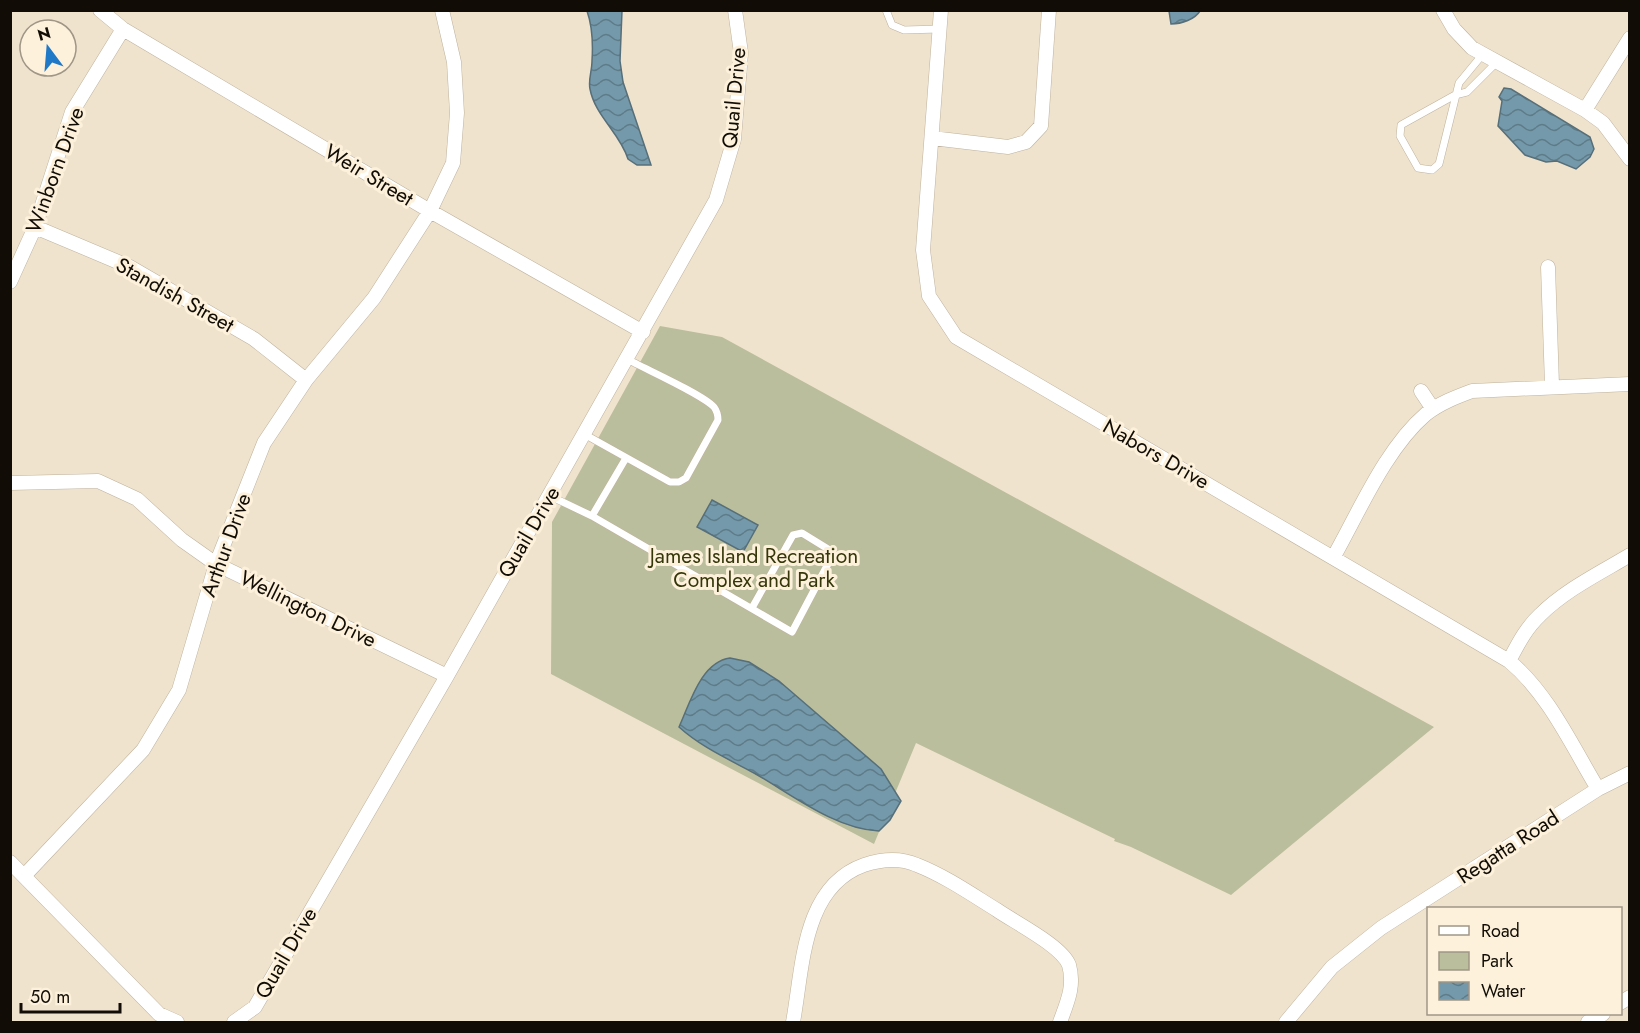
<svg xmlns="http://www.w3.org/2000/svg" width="1640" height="1033" font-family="Jost,sans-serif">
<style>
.park{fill:#bbbe9c}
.water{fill:url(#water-waves);stroke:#566f79;stroke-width:1.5}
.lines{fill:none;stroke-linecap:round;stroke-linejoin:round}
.lane-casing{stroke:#beb29d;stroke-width:8}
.street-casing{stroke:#beb29d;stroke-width:15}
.lane{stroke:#fff;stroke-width:7}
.street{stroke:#fff;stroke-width:14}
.labels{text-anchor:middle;stroke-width:6;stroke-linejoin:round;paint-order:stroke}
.street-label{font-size:21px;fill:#110d06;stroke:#fdf1db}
.park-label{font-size:21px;fill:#35370a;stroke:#fdf1db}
</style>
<defs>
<pattern id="water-waves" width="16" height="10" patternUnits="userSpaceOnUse" patternTransform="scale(1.5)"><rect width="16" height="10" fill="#7499aa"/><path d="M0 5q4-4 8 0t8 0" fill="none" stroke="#5e7b88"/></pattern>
</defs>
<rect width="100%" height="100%" fill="#f0e3ce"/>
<path class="park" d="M660,326L722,337L1434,727L1231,895L1131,847L1114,841L1115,839L916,743L874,844L551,674L552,522Z"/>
<path class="water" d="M587,11H622L620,61L623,82L651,165H637L628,159C620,133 595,116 590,89C588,80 592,71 592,61C593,45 592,25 587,11Z
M1169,11V10L1200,11C1195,19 1182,24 1171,24Z
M1504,88L1511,89L1590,137L1594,149L1590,157L1576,169L1557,161L1546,162L1525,155L1498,126L1502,101L1499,97Z
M712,500L758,525L743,552L697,527Z
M730,658L749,662L779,681L881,769L901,801L890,820L879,831C835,829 791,794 754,773C728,759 701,747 679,727C690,703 701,662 730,658Z"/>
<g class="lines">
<defs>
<path id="lane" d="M886,10L892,25L904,30L940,29
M1483,54L1459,83L1439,164L1432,170L1418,168L1400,136L1401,125L1455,95L1467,92L1497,62
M584,434L670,482H679L686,478L718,420C718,416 717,411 714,407C702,394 645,369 627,359
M550,496L592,516L626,458
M592,516L792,632L830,560L828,549L802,533L793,535L752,608"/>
<path id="street" d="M100,10L123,29L430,211L643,332
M941,10L923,250L929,296L956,337L1509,661C1548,693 1572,746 1598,789
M1443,10L1454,29L1472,48L1585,110L1603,123L1630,159
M1585,110L1630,38
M932,138L1008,147L1026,142L1041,126L1049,10
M35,227L130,267L254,339L306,380
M1548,267L1552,385
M10,282L35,227L72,112L123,29
M1421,391L1433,409
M10,483L98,481L137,499L182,540L216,564L447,676
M1333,558C1359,512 1386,448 1426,414C1440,403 1456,397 1472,391L1630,384
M1509,661C1518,644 1526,628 1540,615C1565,590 1600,573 1630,555
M10,862L159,1014L177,1022
M24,876L143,750L179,690L216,564L264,443L306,380L374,298L430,211L453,163L457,113L454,62L442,10
M1620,1003L1630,997
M234,1022L255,1007L447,676L716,200L734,139L741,53L735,10
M793,1022C803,968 802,887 864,865C882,859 899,857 917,865C945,876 971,894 997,910C1014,922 1062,946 1069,965C1075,986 1067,1003 1060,1022
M1286,1022L1332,967L1381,928L1598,789L1630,773
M1588,1022L1603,1014"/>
</defs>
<use href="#lane" class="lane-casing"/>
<use href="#street" class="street-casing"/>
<use href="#lane" class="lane"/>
<use href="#street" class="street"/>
</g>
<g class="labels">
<g class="street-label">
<text transform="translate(734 98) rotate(-85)" y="7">Quail Drive</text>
<text transform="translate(55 170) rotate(-70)" y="7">Winborn Drive</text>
<text transform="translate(369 175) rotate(31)" y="7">Weir Street</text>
<text transform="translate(175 295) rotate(29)" y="7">Standish Street</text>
<text transform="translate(1156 454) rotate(30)" y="7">Nabors Drive</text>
<text transform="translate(529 532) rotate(-60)" y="7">Quail Drive</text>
<text transform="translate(226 545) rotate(-70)" y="7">Arthur Drive</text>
<text transform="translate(308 609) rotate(26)" y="7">Wellington Drive</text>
<text transform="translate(1508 847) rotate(-33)" y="7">Regatta Road</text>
<text transform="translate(286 953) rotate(-60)" y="7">Quail Drive</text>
</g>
<g class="park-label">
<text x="754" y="563">James Island Recreation<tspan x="754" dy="24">Complex and Park</tspan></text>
</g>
</g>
<rect width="1640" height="1033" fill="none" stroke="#110d06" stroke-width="24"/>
<rect x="1427" y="907" width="195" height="108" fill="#fdf1db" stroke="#9f9686" stroke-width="1.5"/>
<rect x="1439" y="926" width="30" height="9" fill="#ffffff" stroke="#9f9686" stroke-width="1.5"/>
<text x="1481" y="937" font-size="18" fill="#110d06">Road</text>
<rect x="1439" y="952" width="30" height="18" fill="#bbbe9c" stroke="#9f9686" stroke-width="1.5"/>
<text x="1481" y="967" font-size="18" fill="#110d06">Park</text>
<rect x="1439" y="982" width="30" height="18" fill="url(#water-waves)" stroke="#9f9686" stroke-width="1.5"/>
<text x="1481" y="997" font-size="18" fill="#110d06">Water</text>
<g transform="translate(48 48) rotate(344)"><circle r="28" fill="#fdf1db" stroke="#9f9686" stroke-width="1.5"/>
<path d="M0-4.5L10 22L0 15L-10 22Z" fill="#2079c7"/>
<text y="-9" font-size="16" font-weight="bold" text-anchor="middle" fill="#110d06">N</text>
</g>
<path d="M21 1003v9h99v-9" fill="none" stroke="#110d06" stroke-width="3"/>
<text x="30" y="1003" font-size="18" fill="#110d06" stroke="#fdf1db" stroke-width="4.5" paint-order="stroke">50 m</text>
</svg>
